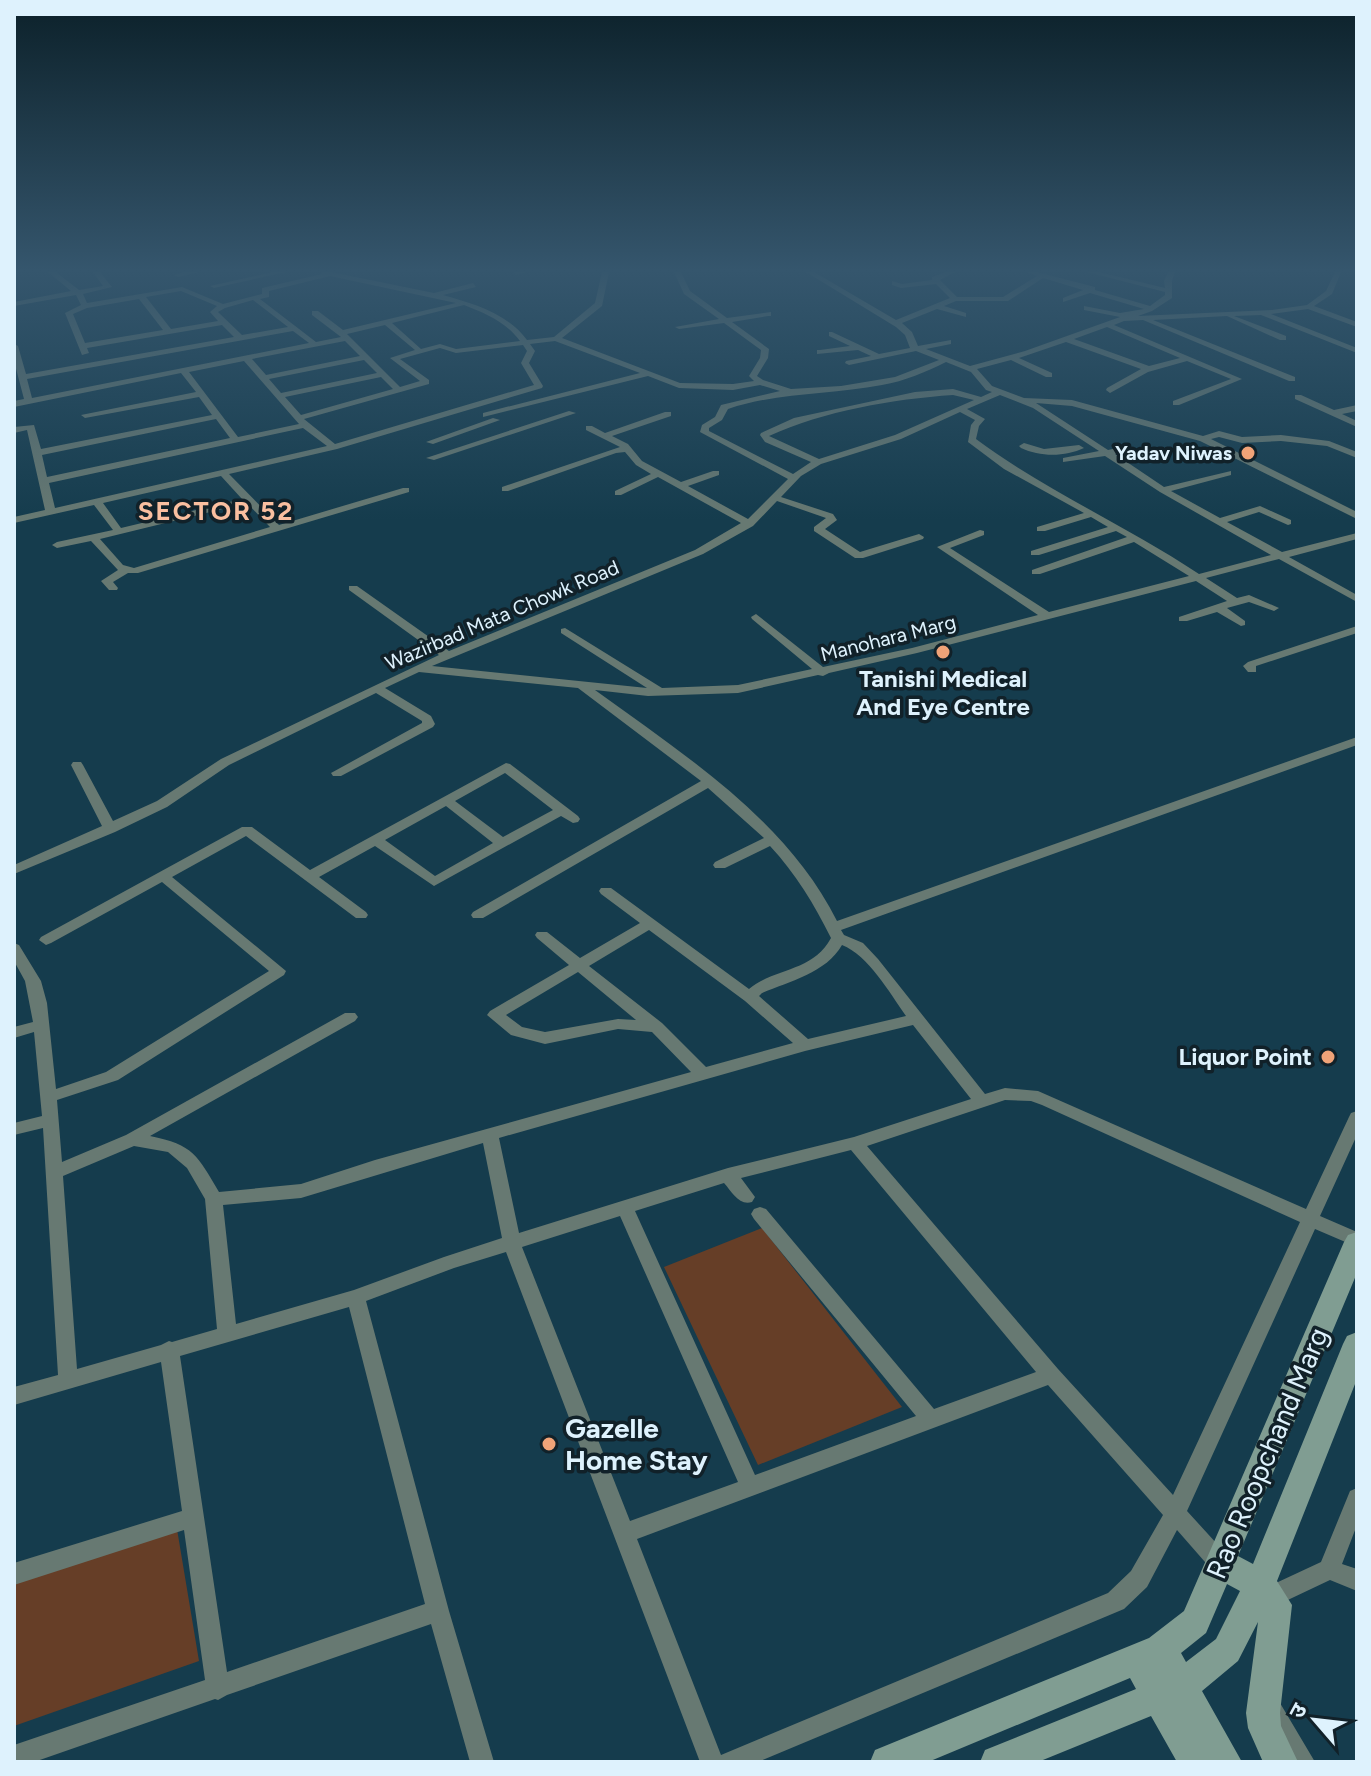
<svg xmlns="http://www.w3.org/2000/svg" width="1371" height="1776" font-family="Figtree,'Noto Sans Devanagari',sans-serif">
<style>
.green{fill:#663e27}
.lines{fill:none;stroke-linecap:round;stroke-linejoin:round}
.street{fill:#677972;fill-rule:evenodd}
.secondary{fill:#809d92;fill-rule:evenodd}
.poi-dot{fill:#f0a378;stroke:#112129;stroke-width:3}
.labels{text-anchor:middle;stroke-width:7;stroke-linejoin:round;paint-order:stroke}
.far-poi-label{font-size:20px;font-weight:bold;fill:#def2fd;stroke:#112129;text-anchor:end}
.far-street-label{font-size:20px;fill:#def2fd;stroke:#112129}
.poi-label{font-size:24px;font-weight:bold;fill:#def2fd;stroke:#112129}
.far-district-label{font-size:26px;font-weight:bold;letter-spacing:2px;fill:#fabfa0;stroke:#112129}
.near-poi-label{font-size:28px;font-weight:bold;fill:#def2fd;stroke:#112129;text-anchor:start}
.near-street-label{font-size:28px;fill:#def2fd;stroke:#112129}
</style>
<rect width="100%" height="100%" fill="#153c4d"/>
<path class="green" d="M762,1228L902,1407L758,1465L664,1267Z
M177,1529L199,1661L14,1726V1582Z"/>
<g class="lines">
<path class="street" d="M48,272H56L79,290L103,286L93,272H100L112,287L83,294L87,303L182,287L223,304L262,294V288L322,274L321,272H331L434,293L473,283L476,287L443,295C474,304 507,313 527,340L554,337L595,303L602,272H609L602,306L562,338L680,383L733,384L754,381L749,376L760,358L761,350L724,323L679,329L675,327L719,319L684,294L674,272H681L690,291L727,318L771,312V316H768L732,322L769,349L768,358L757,376L763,380L791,389L841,386L895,377L939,360L916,351L849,365L845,363L846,361L871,356L858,350L817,354V350H820L850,346L829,336V332H832L879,354L910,348L905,335L896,327L806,272H814L896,320L950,298L936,284L901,288L892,285V281L902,284L932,280V277L946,272H955L940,280L957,297H1003L1037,276L1027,272H1037L1095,287V290L1150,306L1165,295V292L1087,272H1099L1165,288L1164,281L1168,272H1175L1172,281V298L1152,311L1138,316L1272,310L1307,305L1326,291L1335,272H1341L1332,294L1314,306L1357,322V327L1308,309L1271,314L1357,348V353L1261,315L1234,316L1286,336V340H1280L1227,316L1153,320L1295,377V381H1289L1143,320L1124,321L1114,325L1242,379L1179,405H1173V401L1231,379L1187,361L1148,372L1110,393L1106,390L1107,388L1141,369L1066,342L1019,358L1052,373V377H1046L1011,360L977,369L992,386L1024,398L1072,400L1203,436L1219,431L1242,437L1281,435L1329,441L1357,452V458L1327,446L1281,441L1242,443L1219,437L1211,439L1357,512V519L1200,441L1072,406L1036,403L1108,450L1122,447L1146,452V456L1143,457L1122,453L1115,454L1164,487L1231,471V475L1171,491L1220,518L1260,506L1291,520V524L1288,525L1259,512L1227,522L1282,552L1357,533V539L1289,557L1357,595V602L1279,559L1206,578L1237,598L1249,595L1279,608L1274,611L1249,602L1227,608L1245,621V625L1241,626L1217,612L1187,621H1179V617L1227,601L1196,581L917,653L829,673L823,676L818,675L738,693L648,696L595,690C684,755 786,819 837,921L1357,737V745L841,930L844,935L863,943L878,959L985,1094L1005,1088L1038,1091L1306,1209L1349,1117L1351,1113L1357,1111V1135L1320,1216L1357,1232V1247L1315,1229L1187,1511L1228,1556L1231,1563L1228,1570L1220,1573L1212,1570L1177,1530L1147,1587L1124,1609L758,1762H700L506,1252L454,1268L366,1301L449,1611L494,1762H470L431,1624L227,1695L218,1700L215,1699L34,1762H14V1745L205,1680L184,1530L14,1585V1563L182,1511L161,1362L14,1405V1387L58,1375L43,1128L14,1135V1123L42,1116L34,1032L14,1038V1027L33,1022L25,981L14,961V943L19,945L41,981L47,1003L56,1089L106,1072L269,971L162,882L51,943L46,945L39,940L41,937L242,827H252L310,870L506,763L510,764L578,816L580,819L578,822L573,823L561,816L434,886L375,846L319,877L366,912L368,915L366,918H356L246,836L172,877L286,971L284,975L118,1080L57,1100L62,1162L126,1135L345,1013H355L358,1017L355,1021L150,1136C194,1145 197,1155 219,1192L301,1184L375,1160L691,1072L652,1032L618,1029L545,1044L511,1035L487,1015L490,1011L569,965L537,938L535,935L537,932H547L580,958L640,923L601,894L599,891L601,888H611L749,989C774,968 813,972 831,938C814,904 796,874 770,846L725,868H715L713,865L715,862L764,838L708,788L483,918H473L471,915L473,912L701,781L578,688L419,672L385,688L431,716L435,724L433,727L341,776H333L331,773L422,723V721L376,693L229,765L167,807L115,832L14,874V865L102,826L71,765L73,762H81L83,765L113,821L157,801L221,759L439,655L349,590V586H357L449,651L695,550L741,523L658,477L621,495H615V491L651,474L636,465L625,452L616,453L508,491H502V487L620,447L586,430V426H592L605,433L665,412H671V416L612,436L628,444L642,461L681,482L713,471H719V475L688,486L748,519L788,479L700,432L702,425L715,417L721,405L780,391L760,385L733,390L679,388L648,376L483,417V413L640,373L555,341L530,344L535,351L529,363L543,386L542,388L337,449L229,474L279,525L403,488H409V492L138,573H128L113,582L118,588L117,590H109L101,581L118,570L91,541L57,548L52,545L57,542L113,530L94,505L14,523V517L45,510L27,430L14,433V427L34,425L41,449L212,415L199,397L85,418L81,415L196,392L181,373L14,407V401L24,399L14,361V344L18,346L26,374L234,337L222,325L87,348L89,353L82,355L65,313L81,305L76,295L14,306V302L71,291ZM330,276L456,303L343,330L318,311H312V315L341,337L316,342L260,299L269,297V291ZM1043,278L1083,290L1063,298V302L1090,293L1144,309L1120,313L1084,306V310L1120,317L1025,351L970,366L926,349L951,344V340L918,346L912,332L902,323L937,309L966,317V313L944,306L956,301H1008ZM181,291L217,306L210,312L218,321L171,329L146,297ZM139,299L163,330L85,343L73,314L87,308ZM253,300L288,327L242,335L218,312L225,308ZM464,305C485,313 506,322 520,341L456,349L440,344L421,349L392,323ZM385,325L415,350L390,358L420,381L400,387L347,334ZM1107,327L1180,358L1149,366L1074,339ZM293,331L309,343L32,398L27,379ZM345,341L360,356L266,375L252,359ZM523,345L527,351L521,363L534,385L335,444L304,419L429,384V380L400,359L440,348L456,353ZM364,360L377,373L281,393L269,379ZM244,361L299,424L238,437L189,372ZM946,362L971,372L986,390L992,392L981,397L953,389L915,392L794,418L761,433L760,435L765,442L811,462L793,474L709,431V428L722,420L728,409C778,392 830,395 882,385C905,381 926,372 946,362ZM381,377L393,389L301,415L285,397ZM953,395L974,400L895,435L819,459L769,436C824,411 893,399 953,395ZM1000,395L1033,408L1099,451L1063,458V462L1105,456L1160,492L1271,555L1199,574C1127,526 1046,491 976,439L979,426L985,419L967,409ZM960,412L975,420L971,425L968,442L1004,469L1084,513L1037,527V531H1045L1091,517L1108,527L1031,551V555H1039L1116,531L1127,537L1032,570V574H1040L1134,542L1189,576L1049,612L950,548L984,535V531L980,530L937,547L1038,615L912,648L823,667L756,614L751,617L752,619L812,669L738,685L662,688L565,628L561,629V633L647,688L432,666L703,554L753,526L777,501L826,518L814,527V531L855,558H863L923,539L924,537L919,534L860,552L825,529L837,520L833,514L781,497L801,476L821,464L901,439ZM216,419L230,438L47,477L42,455ZM303,428L327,446L55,508L49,483ZM221,476L242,499L121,528L103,503ZM247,503L270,527L134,568L123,565L100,539ZM505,773L553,810L503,837L455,801ZM446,806L493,843L435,876L385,840ZM649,930L745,1001L793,1043L706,1067L662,1023L589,966ZM842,945C869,956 889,992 906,1016L808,1039L759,996L762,993C790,981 826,973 842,945ZM578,972L636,1020L618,1019L545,1032L522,1027L506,1015ZM913,1025L971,1099L854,1137L728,1168L519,1233L499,1138L805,1051ZM1005,1100L1031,1101L1042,1105L1300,1222L1173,1495L1058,1369L867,1146ZM483,1143L502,1238L444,1257L354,1290L236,1324L223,1205L301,1198ZM134,1146L168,1152L187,1168L205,1199L217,1329L172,1342L169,1341L161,1345L77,1369L63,1176ZM851,1150L1036,1372L934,1409L766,1209L760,1207L754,1209L751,1214L754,1219L916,1416L755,1475L635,1211L724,1183C732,1192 739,1206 752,1202L755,1197L741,1178ZM620,1216L738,1482L630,1521L522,1247ZM349,1307L425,1604L227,1672L180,1356ZM1048,1385L1163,1515L1131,1571L1108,1593L721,1755L637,1539Z
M184,272H199L178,277L174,275Z
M273,272H286L214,288L210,286Z
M513,272H526L516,275Z
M1295,395H1301L1334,410L1357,405V411L1342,414L1357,421V427L1295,399Z
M569,411L576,413L434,460L426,458Z
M493,418L500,420L433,444L426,442Z
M1024,443L1044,449L1079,445L1084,448C1065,457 1040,457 1021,448L1019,446Z
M1357,626V633L1256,666V672H1248L1243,666L1248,662Z
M1357,1488V1525L1342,1564L1357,1569V1591L1330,1580L1273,1607L1265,1604L1262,1596L1265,1588L1321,1562L1350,1491Z
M1272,1699L1280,1703L1315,1762H1290L1260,1711L1264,1703Z"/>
<path class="secondary" d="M1357,1232V1273L1238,1556L1253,1564L1343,1344L1347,1336L1357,1332V1379L1277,1581L1292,1605L1280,1713L1281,1726L1298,1762H1263L1248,1728L1246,1713L1258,1622L1238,1661L1202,1691L1242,1762H1177L1151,1716L1038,1762H980L985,1750L1136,1689L1130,1678L928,1762H870L875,1750L1149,1638L1184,1611L1344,1242L1348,1235ZM1227,1584L1240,1591L1216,1639L1186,1662L1181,1653L1206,1633Z"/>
</g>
<linearGradient id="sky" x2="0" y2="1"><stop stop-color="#0c212a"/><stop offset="0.52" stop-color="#35566d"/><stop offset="1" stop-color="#35566d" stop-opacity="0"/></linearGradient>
<rect width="1371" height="520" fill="url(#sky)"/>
<g class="poi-dot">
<circle cx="1248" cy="453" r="8"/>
<circle cx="943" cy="652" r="8"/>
<circle cx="1328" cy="1057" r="8"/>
<circle cx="549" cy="1444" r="8"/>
</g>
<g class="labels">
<g class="far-poi-label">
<text x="1232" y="460">Yadav Niwas</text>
</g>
<g class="far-street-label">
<text transform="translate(502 615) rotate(-23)" y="7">Wazirbad Mata Chowk Road</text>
<text transform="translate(888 638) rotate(-14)" y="7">Manohara Marg</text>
</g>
<g class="poi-label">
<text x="943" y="687">Tanishi Medical<tspan x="943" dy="28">And Eye Centre</tspan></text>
<text x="1312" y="1065" text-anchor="end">Liquor Point</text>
</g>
<g class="far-district-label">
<text x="216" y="520">SECTOR 52</text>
</g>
<g class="near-poi-label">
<text x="565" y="1438">Gazelle<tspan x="565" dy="32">Home Stay</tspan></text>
</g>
<g class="near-street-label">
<text transform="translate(1267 1453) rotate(-67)" y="10">Rao Roopchand Marg</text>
</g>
</g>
<rect width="1371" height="1776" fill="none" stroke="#def2fd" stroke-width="32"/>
<g transform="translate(1315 1720) rotate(298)" stroke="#112129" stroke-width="6" paint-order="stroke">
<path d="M0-6L14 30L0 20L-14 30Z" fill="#def2fd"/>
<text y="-12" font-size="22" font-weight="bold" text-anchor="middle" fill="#def2fd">उ</text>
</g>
</svg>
